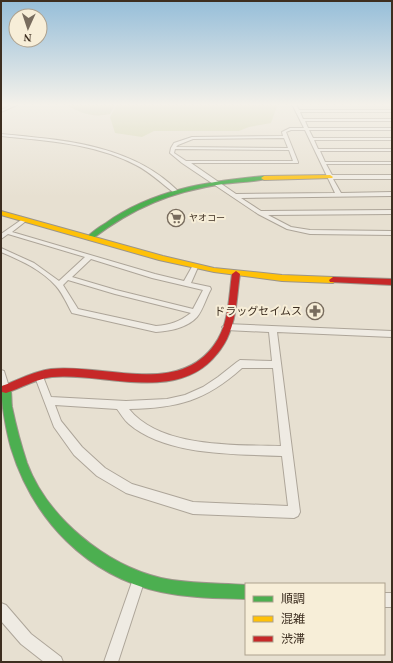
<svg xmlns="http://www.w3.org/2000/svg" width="393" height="663" font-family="'Times New Roman','Noto Sans JP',serif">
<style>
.green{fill:#d6d7b3}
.cemetery{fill:#d1d1b3}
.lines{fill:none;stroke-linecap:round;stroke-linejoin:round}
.street-casing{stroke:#ada599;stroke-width:2}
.fast-casing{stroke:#9c958a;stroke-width:2}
.slow-casing{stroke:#9c958a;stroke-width:2}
.jam-casing{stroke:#9c958a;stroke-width:2}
.street{fill:#efebe3;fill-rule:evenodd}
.fast{fill:#4caf50;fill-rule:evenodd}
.slow{fill:#ffc107;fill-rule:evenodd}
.jam{fill:#c62828;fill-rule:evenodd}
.labels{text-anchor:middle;stroke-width:4;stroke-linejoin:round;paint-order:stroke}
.far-poi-label{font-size:9px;fill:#3d2e20;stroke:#f7eed8;text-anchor:start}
.poi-label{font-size:11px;fill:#3d2e20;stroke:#f7eed8;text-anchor:end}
</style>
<rect width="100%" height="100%" fill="#e7e0d1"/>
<path class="green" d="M117,104H282L277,106L271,123L249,127L239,131H154L142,137L115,133L110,117Z"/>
<path class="cemetery" d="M65,104H116L110,114C92,118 80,113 65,104Z"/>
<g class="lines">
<defs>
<path id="street" d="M14,104H19L1,112V110Z
M292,104H296L299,110H392V112H300L303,119H392V121H305L308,128H392V130H309L313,138H392V140H314L318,149H392V151H320L325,162H392V164H326L332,175H392V179H333L341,193L392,192V196L241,198L261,211L392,210V214L268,215L291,227L310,230L392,231V235L310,234L287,229L258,214L182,163L170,153L171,148L174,143L192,137L283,136L282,132L290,128H304ZM291,130H305L335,193L236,194L191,163H298V162L286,132ZM284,138L288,148L176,147L178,145L193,139ZM175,149L289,150L293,161H186L174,153Z
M1,134C63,140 131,144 178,191L173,192C161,183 150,172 136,165C94,143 47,141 1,136Z
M24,218L27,220L26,221L12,232L155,274L184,281L193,265H197L198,267L191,283L210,287L211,289C206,298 203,310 197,317C187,328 170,331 156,332L72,313C67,304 63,294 56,286C42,270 20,260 1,252V248L34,263L59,281L85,257L8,234L1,239V234ZM91,259L152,278L203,290L193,309L116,290L72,277ZM68,280L115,294L191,313C179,322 170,325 156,326L78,309L63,285Z
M226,324L392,331V337L277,332L300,512L298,516L294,518L193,514L126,493L97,476L74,455L54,427L35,377L36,374L39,373L42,374L51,397L126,401L167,399L185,395L203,387L218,377L237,362L240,360L272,361L269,332L226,330L222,327ZM242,368H273L281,446C236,445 160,448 129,409C178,408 205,401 242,368ZM55,405L117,409C121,414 124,420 129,424C166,456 236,454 282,456L288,506L193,502L132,484L105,468L82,447L61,421Z
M1,370L4,371L10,390L8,393L5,394L1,391Z
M139,573L143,575L145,579L118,662H104L133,579L135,575Z
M384,593H392V607H384Z
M1,603L6,605L31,634L61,657L63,662H44L21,644L1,621Z"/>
<path id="fast" d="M264,176L267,178L266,179C252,182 237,182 223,184C171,192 134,207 92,239L90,240L86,238C92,232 99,227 106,223C152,190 209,181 264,176Z
M6,385L10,386C12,392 11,400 12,407C16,426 21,445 27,463C47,517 105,565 161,578C189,584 218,583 246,585V599C218,598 189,598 161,592C87,576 33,520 11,448C7,434 0,399 2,386Z"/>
<path id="slow" d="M330,175L333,177L332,178L264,180L261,178L264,176Z
M1,211L163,256L214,268L282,275L333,277L337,280L333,283L282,281L214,272L159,260L1,215Z"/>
<path id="jam" d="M236,271L240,274C237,294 237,315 229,334C226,342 222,348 217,354C178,404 104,372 52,377C36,379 21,388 6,393L2,392L1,389L2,386C18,380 34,371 51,369C105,363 183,399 218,339C229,320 229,295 232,274Z
M333,277L392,279V285L330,282L329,280Z"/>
</defs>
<use href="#street" class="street-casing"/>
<use href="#fast" class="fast-casing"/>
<use href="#slow" class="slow-casing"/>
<use href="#jam" class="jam-casing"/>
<use href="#street" class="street"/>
<use href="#fast" class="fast"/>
<use href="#slow" class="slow"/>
<use href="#jam" class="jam"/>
</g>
<linearGradient id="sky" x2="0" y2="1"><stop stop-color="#96bed9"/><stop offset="0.53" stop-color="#f4f1ea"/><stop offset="1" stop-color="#f4f1ea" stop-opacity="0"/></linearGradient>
<rect width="393" height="197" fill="url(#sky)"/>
<defs>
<symbol id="supermarket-ring" viewBox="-11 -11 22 22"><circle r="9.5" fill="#f7eed8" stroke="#786c5e" stroke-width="1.5"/><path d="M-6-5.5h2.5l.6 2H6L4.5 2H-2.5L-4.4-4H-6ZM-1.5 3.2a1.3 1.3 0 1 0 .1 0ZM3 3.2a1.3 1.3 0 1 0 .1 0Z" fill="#786c5e"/></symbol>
<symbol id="pharmacy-ring" viewBox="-11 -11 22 22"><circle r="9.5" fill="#f7eed8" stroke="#786c5e" stroke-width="1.5"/><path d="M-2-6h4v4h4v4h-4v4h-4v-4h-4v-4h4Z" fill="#786c5e"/></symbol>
</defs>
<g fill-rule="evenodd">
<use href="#supermarket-ring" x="166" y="208" width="20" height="20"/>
<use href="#pharmacy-ring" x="305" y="301" width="20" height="20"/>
</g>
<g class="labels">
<g class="far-poi-label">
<text x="189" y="221">ヤオコー</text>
</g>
<g class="poi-label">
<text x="302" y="315">ドラッグセイムス</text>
</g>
</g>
<rect width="393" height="663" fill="none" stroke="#3d2e20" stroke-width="4"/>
<rect x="245" y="583" width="140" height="72" fill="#f7eed8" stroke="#ada18e"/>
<rect x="253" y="596" width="20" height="6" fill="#4caf50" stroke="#ada18e"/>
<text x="281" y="603" font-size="12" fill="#3d2e20">順調</text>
<rect x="253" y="616" width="20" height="6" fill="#ffc107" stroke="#ada18e"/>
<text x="281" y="623" font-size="12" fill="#3d2e20">混雑</text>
<rect x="253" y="636" width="20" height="6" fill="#c62828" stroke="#ada18e"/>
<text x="281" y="643" font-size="12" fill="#3d2e20">渋滞</text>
<g transform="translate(28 28) rotate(183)"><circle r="19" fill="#f7eed8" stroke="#ada18e"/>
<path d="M0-3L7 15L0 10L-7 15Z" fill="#786c5e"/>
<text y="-6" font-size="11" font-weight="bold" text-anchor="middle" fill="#3d2e20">N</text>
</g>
</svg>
